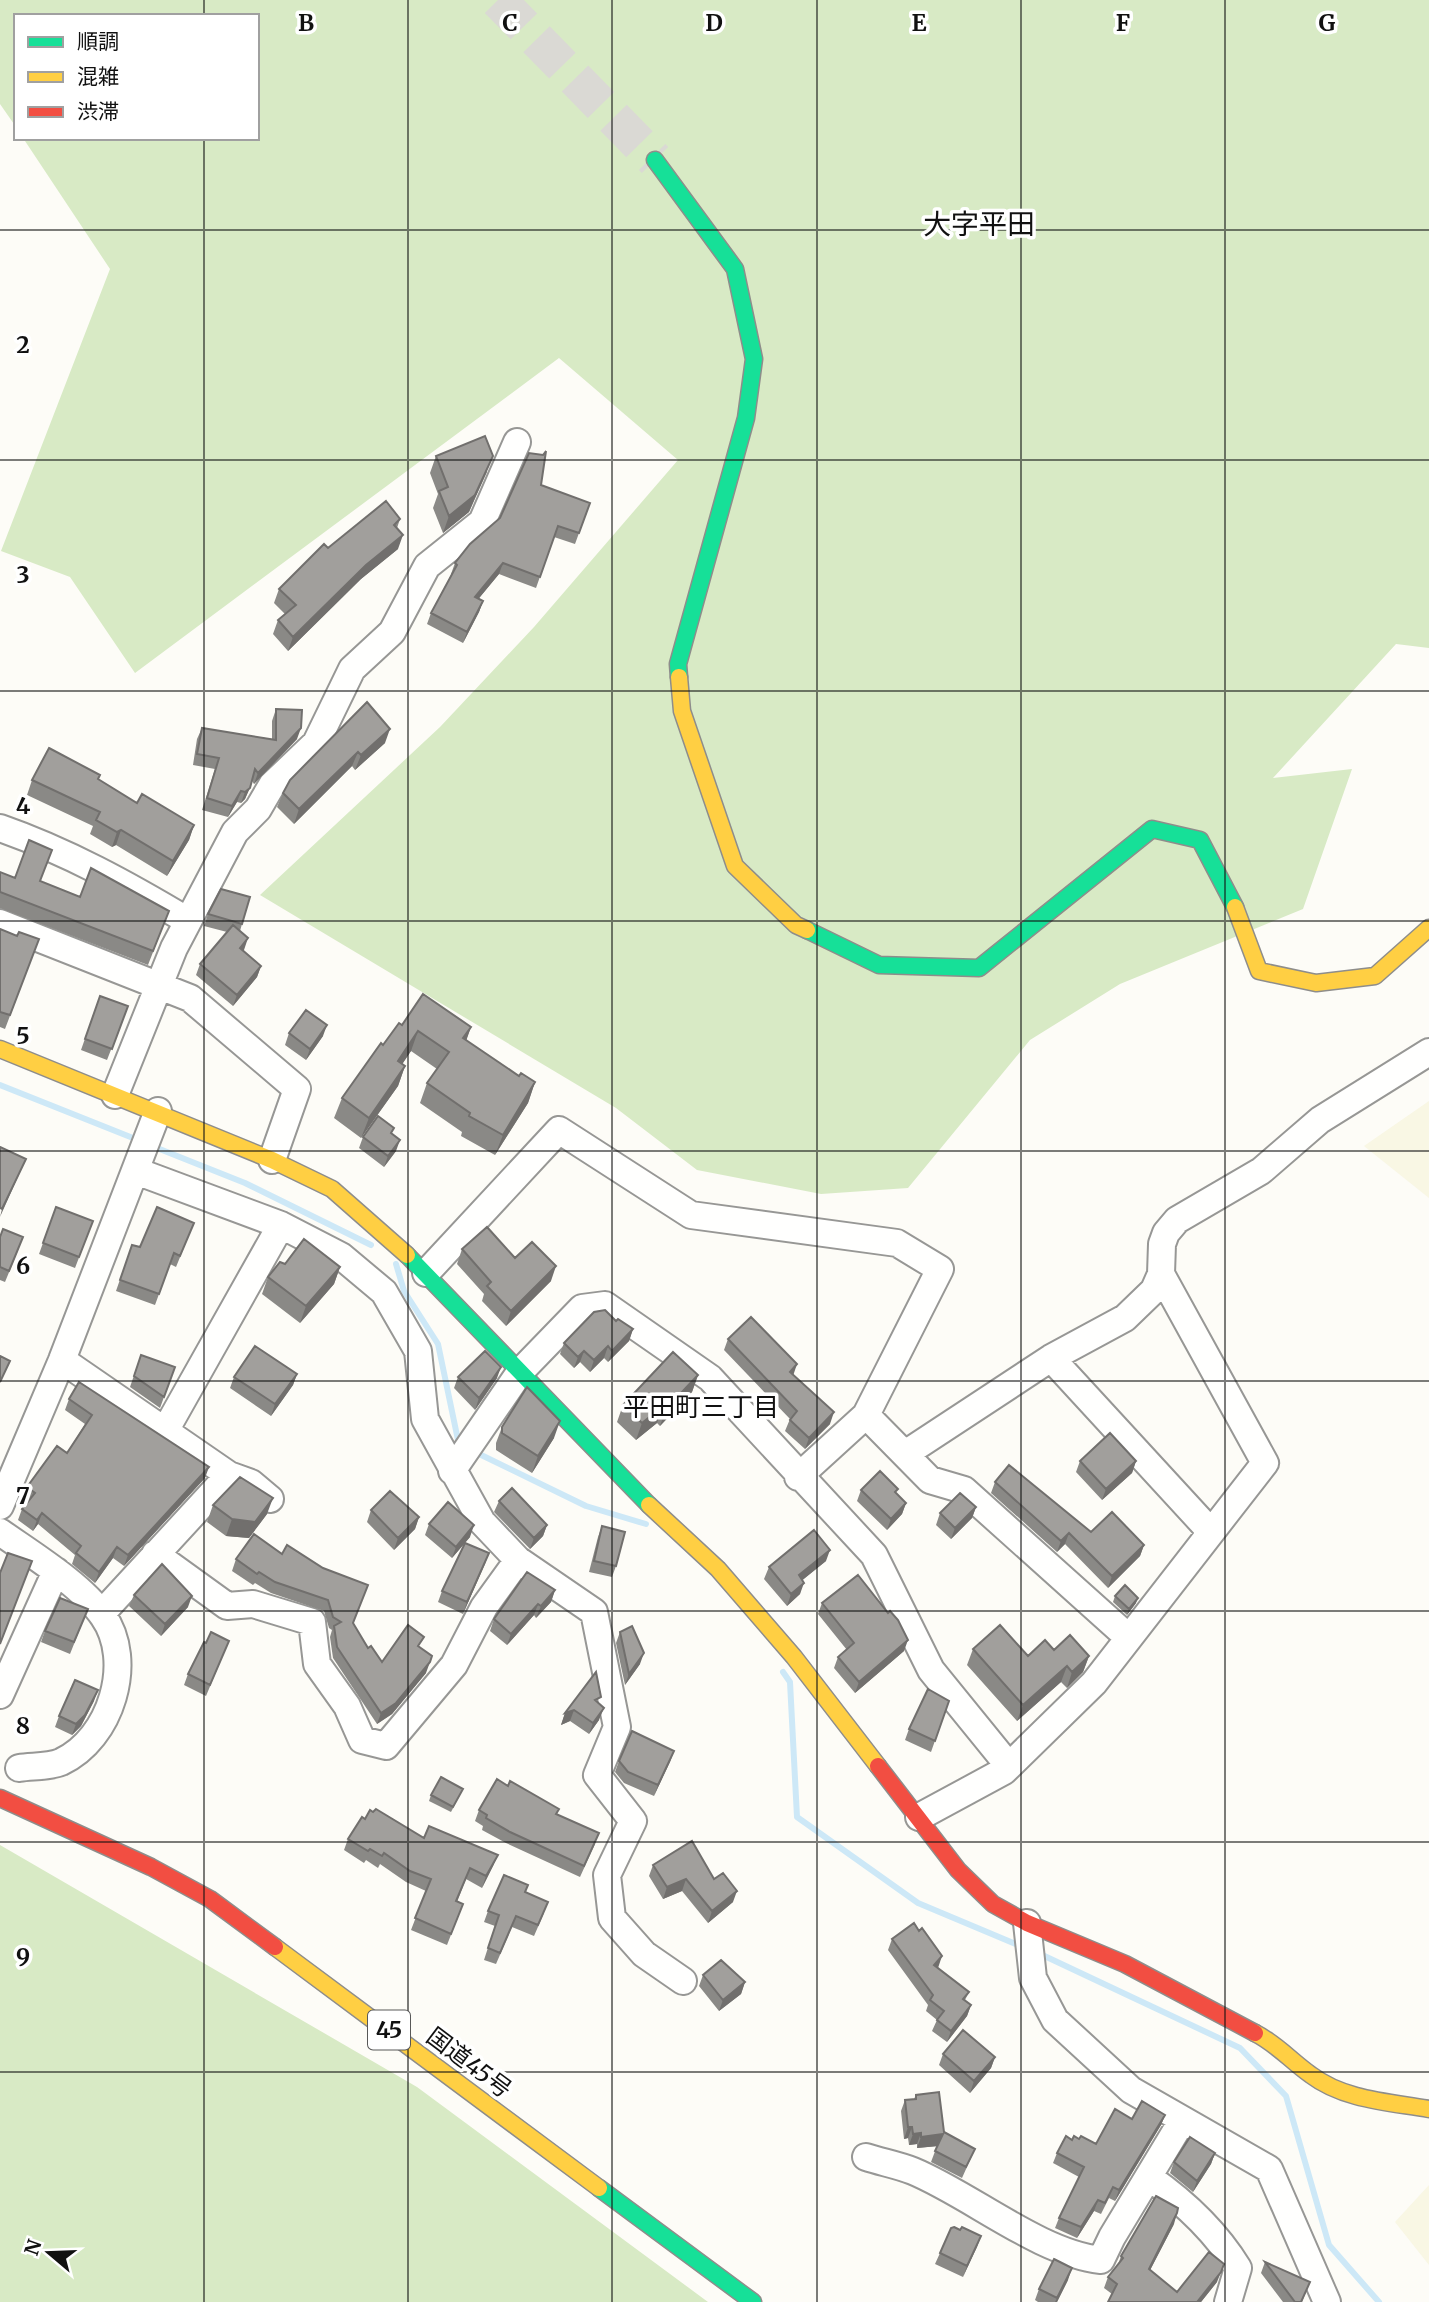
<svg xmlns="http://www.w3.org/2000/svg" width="1429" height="2302" font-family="Merriweather,'Noto Sans JP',serif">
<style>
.farmland{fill:#f9f7e4}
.forest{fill:#d8eac5}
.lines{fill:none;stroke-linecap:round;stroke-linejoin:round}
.stream{stroke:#cde8f7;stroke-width:6}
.secondary-tunnel{stroke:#dad9d4;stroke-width:37;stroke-dasharray:37 18;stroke-linecap:butt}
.street-casing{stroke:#979795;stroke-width:30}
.fast-casing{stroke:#8e8d8b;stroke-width:19}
.slow-casing{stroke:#8e8d8b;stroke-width:19}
.jam-casing{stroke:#8e8d8b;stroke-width:19}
.street{stroke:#fffffe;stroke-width:26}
.fast{stroke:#16e098;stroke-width:16}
.slow{stroke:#ffcf43;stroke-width:16}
.jam{stroke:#f24e42;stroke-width:16}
.wall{fill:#8a8986}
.shaded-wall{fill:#716f6d}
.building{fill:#a19f9c;stroke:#716f6d;stroke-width:2}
.grid{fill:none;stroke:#111;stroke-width:2;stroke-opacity:0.55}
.labels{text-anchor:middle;stroke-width:7;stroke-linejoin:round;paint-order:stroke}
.shield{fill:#fff;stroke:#585858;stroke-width:2}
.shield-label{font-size:23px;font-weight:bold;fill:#111}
.street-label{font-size:24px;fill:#111;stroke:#fff}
.neighbourhood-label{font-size:26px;fill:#111;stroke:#fff}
.quarter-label{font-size:28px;fill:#111;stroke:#fff}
.grid-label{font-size:23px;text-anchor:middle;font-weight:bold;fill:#111;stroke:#fff;stroke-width:7;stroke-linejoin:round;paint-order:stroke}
</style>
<rect width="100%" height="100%" fill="#fdfcf7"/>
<path class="farmland" d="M1429,1101V1198L1364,1146Z
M1429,2185V2265L1395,2222Z"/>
<path class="forest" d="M0,0H1429V648L1396,644L1273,778L1352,769L1303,909L1120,984L1030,1040L908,1188L821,1194L697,1170L616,1108L260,895L440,727L534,627L678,460L559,358L135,673L70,577L1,551L110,269L23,138H257V16H16V127L0,104Z
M0,1845L417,2087L708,2302H0Z"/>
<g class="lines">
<path class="stream" d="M0,1085L138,1140
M152,1146L245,1183L371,1245
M396,1264L404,1291L438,1344L459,1445
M473,1451L586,1506L646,1524
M783,1672L790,1682L797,1817L918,1903L1023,1947
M1036,1952L1240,2048L1286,2096L1329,2245L1379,2302"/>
<path class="secondary-tunnel" d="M498,0L655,160"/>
<defs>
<path id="street" d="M0,828C66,851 128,885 188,921
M0,923L190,998L297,1089L272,1160
M115,1095L174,948L235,832L258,809L272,785L316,743L352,669L392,632L427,566L482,522L517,442
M136,1171L281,1225L341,1256L384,1292L418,1351L425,1419L482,1522L518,1560L484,1607L454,1665L386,1746L362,1740L347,1706L317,1664L312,1622L253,1604L227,1606L155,1554
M426,1273L559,1130L691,1215L897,1243L940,1269L866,1415L798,1477
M1051,1358L1211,1532
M62,1360L229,1475L251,1483L270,1499
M866,1415L930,1480L964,1490L1129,1638
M165,1431L281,1225
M905,1454L1051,1358L1125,1318L1154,1290L1161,1274L1162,1244L1166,1233L1177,1220L1261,1171L1320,1120L1429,1052
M452,1471L520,1372L582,1308L605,1305L710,1378L874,1555L931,1670L1009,1766
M0,1506L62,1360L158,1111
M0,1532C31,1554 82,1585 103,1616C135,1661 111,1739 61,1762C49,1767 32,1766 19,1768
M518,1560L594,1612L617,1727L597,1775L633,1821L607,1875L612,1918L644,1954L683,1981
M102,1613L229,1475
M0,1695L56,1571
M919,1817L1004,1771L1094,1683L1265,1463L1161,1274
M1027,1923L1033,1978L1055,2020L1131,2090L1269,2169L1327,2302
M866,2157C881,2162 898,2165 913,2171C971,2195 1039,2253 1101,2260L1112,2237L1182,2121
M1150,2178C1184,2202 1216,2232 1238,2268L1228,2302"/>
<path id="fast" d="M655,160L735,269L754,359L746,418L678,664L679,677
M807,930L879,965L979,968L1152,829L1200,840L1235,907
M407,1255L649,1505
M599,2188L753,2302"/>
<path id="slow" d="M679,677L682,711L735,866L796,925L807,930
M1235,907L1259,971L1316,983L1375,976L1429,928
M0,1049L272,1160L332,1189L407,1255
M649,1505L718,1569L794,1657L878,1766
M275,1947L599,2188
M1255,2033C1277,2044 1291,2061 1311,2075C1344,2100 1389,2102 1429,2109"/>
<path id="jam" d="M878,1766L958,1870L993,1904L1027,1923L1125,1964L1255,2033
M0,1798L151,1867L210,1899L275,1947"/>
</defs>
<use href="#street" class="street-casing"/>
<use href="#fast" class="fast-casing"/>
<use href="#slow" class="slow-casing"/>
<use href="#jam" class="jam-casing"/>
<use href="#street" class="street"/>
<use href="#fast" class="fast"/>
<use href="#slow" class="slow"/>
<use href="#jam" class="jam"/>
</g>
<path class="wall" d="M436,456L487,472L469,512L443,533L433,508L438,494L430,473Z
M541,485L590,503L575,544L554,537L536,588L499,574L479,598L483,601L479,612L463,643L427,624L431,613L451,575V574L455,563Z
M400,519L397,528L398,549L361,579L288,651L273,634L278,620L285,614L274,603L279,589L328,548Z
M367,702L385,743L355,770L352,766L294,824L277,807L283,793Z
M276,709L297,739L254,784L252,781L245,799L241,803L237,802L228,817L202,810L215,769L193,765L197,739L202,728L272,739V721Z
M32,780H98L137,803L194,825L189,840L167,876L116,845L112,847L90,834L93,826L27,795Z
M0,872L15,878L40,881L80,897L169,911L148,965L0,908Z
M208,914L242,924L240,931L244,950L243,951L261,966L257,977L233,1006L196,975L200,964L227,932L204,926Z
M0,929L17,936L39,939L5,1029L0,1027Z
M100,996L128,1006L107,1060L81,1050Z
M402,1025L471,1027L466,1040L519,1076L535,1082L528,1103L495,1155L461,1136L462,1132L420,1103L427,1083L437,1069L411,1051L402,1064L405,1066L398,1086L361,1138L334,1118L342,1098L383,1045Z
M289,1033L323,1036L306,1060L285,1045Z
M392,1134L396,1151L384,1167L359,1148L363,1137Z
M56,1207L93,1221L75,1268L39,1254Z
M194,1223L176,1267L170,1264L155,1305L116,1291L132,1245L140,1247Z
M0,1237L19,1248L5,1282L0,1280Z
M462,1249L515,1258L551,1281L506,1326L482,1301L484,1294L457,1264Z
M285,1264L340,1267L334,1284L300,1323L262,1294L268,1277Z
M616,1321L633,1329L629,1341L608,1362L604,1358L590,1372L580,1362L574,1368L560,1354L564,1343Z
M728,1339L793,1375L830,1424L805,1449L785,1431L790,1419L724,1350Z
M141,1355L175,1367L160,1408L130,1387Z
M297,1374L293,1385L271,1416L230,1388L234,1377Z
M698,1375L692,1392L660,1426L657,1423L636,1440L617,1422L623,1405Z
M458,1377L497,1378L475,1410L454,1388Z
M69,1399L205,1478L124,1566L113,1558L95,1583L72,1564L75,1555L38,1524L33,1531L18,1520L22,1509L28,1502L23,1498L27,1487L67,1453L85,1424L65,1410Z
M502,1427L554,1438L532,1473L496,1450V1443Z
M1080,1461H1136L1132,1473L1102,1500L1076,1472Z
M995,1482L1091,1532L1144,1545L1140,1556L1108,1588L1065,1544L1057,1552L991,1493Z
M861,1490L896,1493L906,1503L902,1514L887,1530L857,1501Z
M499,1501L547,1525L543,1536L530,1549L494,1512Z
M213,1505L267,1514L249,1538L226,1536L207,1522Z
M976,1507L972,1518L951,1539L936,1525L940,1513Z
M371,1510L419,1517L415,1529L394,1550L367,1522Z
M429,1524L470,1537L452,1558L425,1535Z
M602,1526L616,1566L612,1577L589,1572L598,1537Z
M254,1534L353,1623L368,1648L382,1662L420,1648L426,1673L392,1714L377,1724L333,1658L330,1637L332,1630L329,1628L324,1611L271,1593L255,1583L253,1585L232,1571L236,1559Z
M489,1553L463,1614L438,1602L442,1591Z
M826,1561L802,1580L800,1594L787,1606L764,1579L769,1567Z
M555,1590L551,1602L536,1618L534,1615L507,1645L490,1631L494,1619Z
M134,1595L188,1607L161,1636L129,1606Z
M1115,1596L1136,1603L1127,1615L1113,1602Z
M822,1603L888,1613L904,1651L855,1693L834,1668L838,1657L847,1650L818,1614Z
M88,1609L70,1654L41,1642L45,1631Z
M620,1632L640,1664L625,1685L616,1643Z
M229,1641L206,1696L184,1685L188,1674L206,1643Z
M973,1649L1028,1656H1089L1083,1672L1067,1688L1061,1682L1017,1721L967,1665Z
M596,1672L599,1720L589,1734L570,1721L561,1725L565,1713Z
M94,1701L81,1726L72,1735L55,1727L59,1716Z
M949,1701L931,1752L905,1740L909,1729Z
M674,1751L654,1796L624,1783L615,1772L619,1761Z
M431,1795H460L451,1812L429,1801Z
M479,1810L557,1814L595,1844L580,1877L506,1843L482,1830L483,1826L475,1821Z
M365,1819L424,1838L498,1855L493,1866L482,1888L466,1879L457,1902L463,1904L447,1945L411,1930L426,1891L406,1882L380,1864L378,1868L366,1860L364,1863L344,1850L348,1839Z
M653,1865L714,1879L733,1902L708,1923L682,1891L663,1899L649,1876Z
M526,1892L544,1913L534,1936L512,1927L496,1964L484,1960L495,1926L484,1922L488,1911Z
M892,1939L938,1968L969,1992L965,2000L971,2005L967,2016L947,2042L932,2031L937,2020L926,2011L928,2005L888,1950Z
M703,1975L745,1982L741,1994L719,2011L699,1986Z
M943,2054L995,2057L991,2068L970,2093L939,2065Z
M916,2095L944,2132L975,2149L962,2178L931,2162L937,2146L917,2148V2144L909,2145L908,2138L904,2139L901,2111L905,2100L914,2099Z
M1165,2115L1161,2125L1115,2201L1109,2198L1101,2214L1094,2211L1077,2238L1055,2228L1059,2218L1079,2177L1053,2163L1057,2153L1072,2140L1079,2139L1096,2144L1132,2119Z
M1215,2153L1211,2164L1193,2192L1170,2173L1174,2162Z
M1174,2224L1150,2270L1177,2292L1217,2282L1201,2302H1108L1112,2294L1104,2288L1108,2277L1118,2265L1121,2256Z
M960,2230L981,2236L963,2277L935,2264L940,2253Z
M1265,2262L1310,2282L1302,2302H1283L1261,2273Z
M1068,2280L1057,2302H1038L1035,2300L1039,2289Z"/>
<path class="shaded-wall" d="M493,456L469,512L443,533L449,516Z
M403,535L398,549L361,579L288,651L293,637L366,565Z
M503,563L499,574L471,608L475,597Z
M483,601L479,612L463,643L467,632Z
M301,728L297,739L254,784L258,773Z
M390,729L385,743L355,770L361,755Z
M358,752L352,766L294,824L299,809Z
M250,788L245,799L241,803L245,792Z
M241,791L237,802L228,817L232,806Z
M194,825L189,840L167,876L173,861Z
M121,830L116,845L112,847L117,832Z
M248,938L244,950L236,959L240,948Z
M261,966L257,977L233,1006L237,995Z
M327,1025L323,1036L306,1060L310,1049Z
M471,1027L464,1047L463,1038Z
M418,1031L411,1051L391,1081L398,1061Z
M405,1066L398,1086L361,1138L369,1118Z
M535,1082L528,1103L495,1155L503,1135Z
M400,1140L396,1151L384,1167L388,1156Z
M26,1159L21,1170L0,1217L2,1209Z
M556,1266L551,1281L506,1326L511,1311Z
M340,1267L334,1284L300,1323L306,1306Z
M633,1329L629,1341L608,1362L612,1351Z
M608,1346L604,1358L590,1372L594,1360Z
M584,1351L580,1362L574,1368L578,1357Z
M797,1364L793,1376L790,1372Z
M501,1367L497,1378L475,1410L479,1398Z
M297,1374L293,1385L271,1416L275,1404Z
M698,1375L692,1392L660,1426L666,1409Z
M663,1406L657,1423L636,1440L642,1423Z
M834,1412L830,1424L805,1449L809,1438Z
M560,1421L554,1438L532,1473L538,1456Z
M1136,1461L1132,1473L1102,1500L1106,1489Z
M209,1467L205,1478L124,1566L128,1555Z
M273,1498L267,1514L249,1538L226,1536L232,1519Z
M906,1503L902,1514L887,1530L891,1519Z
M976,1507L972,1518L951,1539L955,1528Z
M42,1513L38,1524L33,1531L37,1520Z
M419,1517L415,1529L394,1550L398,1538Z
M474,1525L470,1537L452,1558L456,1547Z
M547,1525L543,1536L530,1549L534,1538Z
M1069,1533L1065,1544L1057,1552L1061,1541Z
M1144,1545L1140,1556L1108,1588L1112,1576Z
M117,1547L113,1558L95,1583L99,1572Z
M830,1550L826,1561L794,1587L799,1575Z
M489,1553L485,1564L463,1614L467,1602Z
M804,1583L800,1594L787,1606L791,1594Z
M555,1590L551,1602L536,1618L541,1606Z
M192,1596L188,1607L161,1636L165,1624Z
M1138,1598L1136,1603L1127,1615L1129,1609Z
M538,1604L534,1615L507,1645L511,1634Z
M908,1640L904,1651L855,1693L859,1682Z
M644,1653L640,1664L625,1685L629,1674Z
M1089,1656L1083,1672L1067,1688L1072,1672Z
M430,1662L426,1673L392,1714L377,1724L381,1713Z
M1067,1666L1061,1682L1017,1721L1023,1705Z
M98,1690L94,1701L81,1726L72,1735L76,1724Z
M604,1708L599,1720L589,1734L593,1723Z
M574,1710L570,1721L561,1725L565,1713Z
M674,1751L670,1762L654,1796L658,1785Z
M498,1855L493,1866L482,1888L486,1876Z
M686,1879L682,1891L663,1899L667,1887Z
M737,1891L733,1902L708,1923L712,1911Z
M942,1956L938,1968L930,1976L934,1965Z
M745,1982L741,1994L719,2011L723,2000Z
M971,2005L967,2016L947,2042L951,2031Z
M995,2057L991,2068L970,2093L974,2081Z
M1165,2115L1161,2125L1115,2201L1119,2190Z
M908,2127H912L908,2138L904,2139Z
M921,2133L917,2144L909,2145L913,2134Z
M943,2134L939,2146L917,2148L921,2137Z
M1215,2153L1211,2164L1193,2192L1197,2181Z
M1098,2200L1094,2211L1077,2238L1081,2227Z
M1177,2213L1174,2224L1145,2280L1149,2269Z
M981,2236L977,2247L963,2277L967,2266Z
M1072,2268L1068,2280L1057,2302H1055Z
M1221,2272L1217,2282L1201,2302H1197Z"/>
<path class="building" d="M485,436L493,456L475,495L449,516L439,491L448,487L436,456Z
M546,451L541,485L590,503L579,533L558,526L540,577L503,563L475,597L483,601L467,632L431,613L457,565L455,563L470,544L500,518L529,453L543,455Z
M386,501L400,519L394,525L403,535L366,565L293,637L278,620L296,605L279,589L324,544L328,548Z
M367,702L390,729L361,755L358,752L299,809L283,793L290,780Z
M276,709L302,710L301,728L258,773L255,769L250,788L245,792L241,791L232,806L207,798L219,758L197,754L202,728L276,740Z
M49,748L100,775L98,779L137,803L142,794L194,825L173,861L121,830L117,832L96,820L100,812L32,780Z
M29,840L52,850L40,881L80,897L91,868L169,911L153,951L0,892V872L15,878Z
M221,889L250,897L242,924L208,914Z
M233,925L248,938L240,948L261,966L237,995L200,964Z
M0,929L17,936L19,932L39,939L10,1015L0,1012Z
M423,994L471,1027L463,1038L519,1076L521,1073L535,1082L503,1135L469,1116L470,1113L427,1083L449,1052L418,1031L398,1061L405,1066L369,1118L342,1098L381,1043L383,1045L399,1023L402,1025Z
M100,996L128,1006L112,1049L85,1039Z
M306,1010L327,1025L310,1049L289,1033Z
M378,1116L394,1128L391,1133L400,1140L388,1156L363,1137Z
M0,1147L26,1159L2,1209L0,1208Z
M56,1207L93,1221L79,1257L43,1243Z
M157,1207L194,1223L180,1256L174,1253L159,1294L120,1280L132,1245L140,1247Z
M487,1227L515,1258L532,1242L556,1266L511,1311L487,1286L491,1282L462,1249Z
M3,1229L23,1237L9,1271L0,1267V1237Z
M304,1239L340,1267L306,1306L268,1277L280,1262L285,1264Z
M605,1310L616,1321L618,1319L633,1329L612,1351L608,1346L594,1360L584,1351L578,1357L564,1343L594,1312Z
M751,1317L797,1364L790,1372L834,1412L809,1438L790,1420L797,1411L728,1339Z
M255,1346L297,1374L275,1404L234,1377Z
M485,1351L501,1367L479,1398L458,1377Z
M673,1352L698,1375L666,1409L663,1406L642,1423L623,1405Z
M141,1355L175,1367L164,1397L134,1376Z
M0,1356L10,1361L0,1382Z
M79,1382L209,1467L128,1555L117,1547L99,1572L76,1553L81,1546L42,1513L37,1520L22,1509L35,1493L27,1487L57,1446L67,1453L92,1415L69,1399Z
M527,1387L560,1421L538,1456L502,1433V1427Z
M1110,1433L1136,1461L1106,1489L1080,1461Z
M1009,1465L1091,1532L1112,1512L1144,1545L1112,1576L1069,1533L1061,1541L995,1482Z
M880,1471L898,1489L895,1492L906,1503L891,1519L861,1490Z
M240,1477L273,1498L255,1522L232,1519L213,1505Z
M512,1488L547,1525L534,1538L499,1501Z
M390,1491L419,1517L398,1538L371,1510Z
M960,1493L976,1507L955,1528L940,1513Z
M448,1502L474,1525L456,1547L429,1524Z
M602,1526L625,1532L616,1566L594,1561Z
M814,1530L830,1550L799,1575L804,1583L791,1594L769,1567Z
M254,1534L282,1554L287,1545L323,1568L368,1585L353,1623L368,1648L371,1646L382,1662L408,1625L424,1637L418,1646L432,1656L430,1662L396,1703L381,1713L337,1647L334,1626L341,1622L333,1617L328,1600L275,1582L259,1572L257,1574L236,1559Z
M465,1543L489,1553L467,1602L442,1591Z
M8,1553L32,1561L0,1644V1573Z
M162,1564L192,1596L165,1624L134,1595Z
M527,1572L555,1590L541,1606L538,1604L511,1634L494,1619Z
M858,1575L888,1613L890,1611L898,1620L908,1640L859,1682L838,1657L854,1643L822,1603Z
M1125,1585L1138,1598L1129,1609L1115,1596Z
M60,1598L88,1609L74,1642L45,1631Z
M1000,1625L1028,1656L1045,1640L1054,1650L1070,1635L1089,1656L1072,1672L1067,1666L1023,1705L973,1649Z
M632,1626L644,1653L629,1674L620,1632Z
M211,1632L229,1641L210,1685L188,1674L204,1642L206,1643Z
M596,1672L601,1697L595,1700L604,1708L593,1723L574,1710L565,1713Z
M75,1680L98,1690L85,1715L76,1724L59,1716Z
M928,1689L949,1701L935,1741L909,1729Z
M632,1731L674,1751L658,1785L628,1772L619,1761Z
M441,1777L463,1789L453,1807L431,1795Z
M497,1779L508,1786L510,1781L559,1809L556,1814L599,1833L584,1866L510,1832L486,1818L487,1815L479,1810Z
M376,1809L424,1838L429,1826L498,1855L486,1876L470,1868L456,1901L463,1904L451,1934L415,1918L431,1879L410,1871L384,1853L382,1856L370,1849L368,1851L348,1839L362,1817L365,1819L370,1810L373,1812Z
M692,1841L714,1879L723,1873L737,1891L712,1911L686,1879L667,1887L653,1865Z
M504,1875L528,1885L525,1892L548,1902L538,1925L516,1916L500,1953L488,1948L499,1915L488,1911Z
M914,1923L919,1931L922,1928L942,1956L934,1965L969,1992L963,1999L971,2005L951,2031L937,2020L944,2011L930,2000L933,1995L892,1939Z
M721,1960L745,1982L723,2000L703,1975Z
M963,2030L995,2057L974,2081L943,2054Z
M939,2092L944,2132L975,2149L966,2167L935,2151L943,2134L921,2137V2133L913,2134L912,2127H908L905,2100L916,2099V2095Z
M1142,2101L1165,2115L1119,2190L1113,2187L1105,2203L1098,2200L1081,2227L1059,2218L1084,2167L1057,2153L1066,2136L1072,2140L1074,2136L1079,2139L1081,2136L1096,2144L1115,2109L1132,2119Z
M1190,2137L1215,2153L1197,2181L1174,2162Z
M1156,2196L1178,2208L1177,2213L1149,2269L1177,2292L1209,2252L1224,2264L1221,2272L1197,2302H1108L1117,2284L1108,2277L1123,2258L1121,2256Z
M954,2227L960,2230L962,2227L981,2236L967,2266L940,2253L951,2228Z
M1054,2259L1072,2268L1057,2298L1039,2289Z
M1265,2262L1310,2282L1301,2302H1295Z"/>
<path class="grid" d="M204,0V16M408,0V2302M612,0V2302M817,0V2302M1021,0V2302M1225,0V2302M204,138V2302M0,230H1429M0,460H1429M0,691H1429M0,921H1429M0,1151H1429M0,1381H1429M0,1611H1429M0,1842H1429M0,2072H1429"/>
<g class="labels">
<rect class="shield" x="368" y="2010.5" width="42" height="39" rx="5"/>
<g class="shield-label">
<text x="389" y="2038">45</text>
</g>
<g class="street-label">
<text transform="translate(469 2063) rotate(37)" y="8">国道45号</text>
</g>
<g class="neighbourhood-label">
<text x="701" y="1416">平田町三丁目</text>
</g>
<g class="quarter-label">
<text x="979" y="234">大字平田</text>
</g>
</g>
<g class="grid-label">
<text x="306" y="31">B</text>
<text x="510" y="31">C</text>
<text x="714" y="31">D</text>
<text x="919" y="31">E</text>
<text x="1123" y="31">F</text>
<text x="1327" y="31">G</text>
<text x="23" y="353">2</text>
<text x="23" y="583">3</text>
<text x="23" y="814">4</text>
<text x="23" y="1044">5</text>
<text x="23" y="1274">6</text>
<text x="23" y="1504">7</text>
<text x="23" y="1734">8</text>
<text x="23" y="1965">9</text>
</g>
<rect x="14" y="14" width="245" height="126" fill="#ffffff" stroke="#a0a0a0" stroke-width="2"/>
<rect x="28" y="37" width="35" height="10" fill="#16e098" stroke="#a0a0a0" stroke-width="2"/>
<text x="77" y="49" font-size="21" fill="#111111">順調</text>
<rect x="28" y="72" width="35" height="10" fill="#ffcf43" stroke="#a0a0a0" stroke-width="2"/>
<text x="77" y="84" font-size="21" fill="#111111">混雑</text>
<rect x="28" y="107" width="35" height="10" fill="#f24e42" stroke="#a0a0a0" stroke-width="2"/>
<text x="77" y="119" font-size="21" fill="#111111">渋滞</text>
<g transform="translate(49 2253) rotate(289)" stroke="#ffffff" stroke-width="5" paint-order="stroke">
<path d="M0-5L12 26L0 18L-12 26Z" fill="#111111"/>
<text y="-10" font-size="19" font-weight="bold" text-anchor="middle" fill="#111111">N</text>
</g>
</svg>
